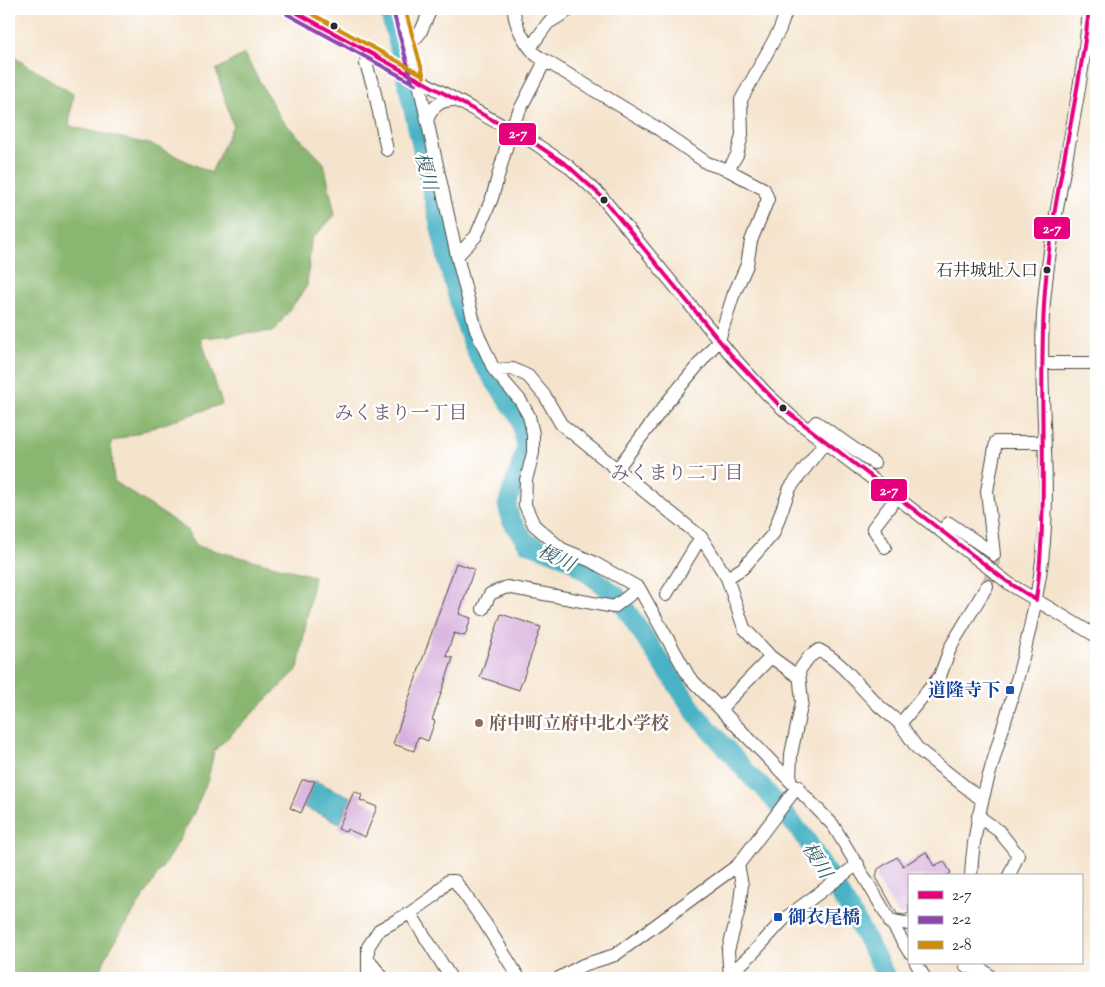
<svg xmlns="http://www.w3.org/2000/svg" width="1105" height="987" font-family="'Sorts Mill Goudy','Noto Serif JP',serif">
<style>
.forest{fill:#89b66f;stroke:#5a704d}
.water{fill:#48b3c5;stroke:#3a6f78}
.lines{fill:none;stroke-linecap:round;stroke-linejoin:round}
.river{stroke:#48b3c5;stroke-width:19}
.building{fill:#d8b0dd}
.minor-tunnel{stroke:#cdbfad;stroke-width:12;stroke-dasharray:12 6;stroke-linecap:butt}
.minor-casing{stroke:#494743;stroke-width:14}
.minor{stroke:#fff;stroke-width:12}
.bus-1-casing{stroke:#fff;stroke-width:8}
.bus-2-casing{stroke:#fff;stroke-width:8}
.bus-3-casing{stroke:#fff;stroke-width:8}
.bus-1{stroke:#e5007d;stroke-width:4}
.bus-2{stroke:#8e44ad;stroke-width:4}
.bus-3{stroke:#ce8d09;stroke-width:4}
.bus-dot{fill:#2b2b2b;stroke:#fff;stroke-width:2}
.transit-dot{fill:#1a4fb4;stroke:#fff;stroke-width:2}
.education-dot{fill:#8d6e63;stroke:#fff;stroke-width:2}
.labels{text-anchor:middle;stroke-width:5;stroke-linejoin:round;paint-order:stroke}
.bus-label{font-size:17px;fill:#2b2b2b;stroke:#fff;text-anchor:end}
.transit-label{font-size:18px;font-weight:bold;fill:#164399;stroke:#fff;text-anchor:end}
.education-label{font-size:18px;font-weight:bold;fill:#785e54;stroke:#fff;text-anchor:start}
.water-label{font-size:19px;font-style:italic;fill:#376169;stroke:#fff}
.neighbourhood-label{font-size:19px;fill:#685a69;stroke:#fff}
.line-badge{stroke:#fff;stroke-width:2}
.badge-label{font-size:14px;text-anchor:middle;font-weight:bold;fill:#fff}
</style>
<rect width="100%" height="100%" fill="#fff"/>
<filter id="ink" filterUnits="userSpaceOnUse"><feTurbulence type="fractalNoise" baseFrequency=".02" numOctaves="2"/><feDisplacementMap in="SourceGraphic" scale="10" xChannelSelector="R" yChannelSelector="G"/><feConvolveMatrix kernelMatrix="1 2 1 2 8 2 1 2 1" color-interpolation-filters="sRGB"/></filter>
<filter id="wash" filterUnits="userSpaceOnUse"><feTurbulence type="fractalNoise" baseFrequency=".0096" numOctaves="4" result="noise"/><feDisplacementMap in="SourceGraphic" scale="20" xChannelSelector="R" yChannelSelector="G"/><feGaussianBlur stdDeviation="1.12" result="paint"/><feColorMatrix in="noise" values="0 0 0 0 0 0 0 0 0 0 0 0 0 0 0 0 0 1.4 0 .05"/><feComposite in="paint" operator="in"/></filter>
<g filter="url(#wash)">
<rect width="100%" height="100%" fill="#f5e4cd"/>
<path class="forest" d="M9,54L73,94L69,126L153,145L211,173L233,125L216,70L244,54L281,119L324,163L335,215L311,240L307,286L274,331L201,338L222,404L111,442L114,481L186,529L197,546L314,576L298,669L214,751L208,779L193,815L177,844L107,954L98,978H9Z"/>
<path class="water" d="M315,781L351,797L340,823L304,807Z"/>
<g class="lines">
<path class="river" d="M388,9L397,40L449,268L466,327L478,357L520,418L526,448L507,505L511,520L527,543L568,558L617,596L696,714L753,779L762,786L806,839L857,922L887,978"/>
</g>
<g id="blocks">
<path class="building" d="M456,563L474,569L459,614L471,618L465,636L454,633L446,656L453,658L432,720L435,721L428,741L418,737L414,751L393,744Z
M501,614L541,627L519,690L480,677Z
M302,780L315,781L301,813L290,808Z
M354,791L362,795L360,800L377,807L365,837L347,829L346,832L338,829Z
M926,852L934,866L944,861L951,873L946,876H909V913L905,915L897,914L876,877L878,869L897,857L903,866Z"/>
</g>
</g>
<g filter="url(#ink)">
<use href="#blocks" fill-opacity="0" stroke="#494743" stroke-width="1"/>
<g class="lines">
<path class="minor-tunnel" d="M987,586L994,565V555"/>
<defs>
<path id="minor" d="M290,9L531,141L567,165L600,195L732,356L767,394L793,418L1011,585L1096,636
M399,9L418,79L457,256L476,330L494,370L520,400L529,416L533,434V453L526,480L525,505L534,525L562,549L591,561L639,588L689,677L833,825L909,952
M514,9C514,25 525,43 536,55L657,128L707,163L728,170L764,189L768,199L751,241L747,265L733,296L719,340L669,400L617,469
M409,46L420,33L431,9
M530,48L548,23L571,9
M367,51L366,64L374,89L387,150
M427,121C431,107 441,99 456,100
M728,170L737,155L742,135L741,100L780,29L787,9
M457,256L476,236L492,198L513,123L545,61
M1043,363H1096
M494,370L513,369L528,376L545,396L561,424L701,537L727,578L744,628L771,657L796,675L809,657L819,650C844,663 858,686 878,705C885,712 895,718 901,725C908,734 912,742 919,750L982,800
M809,430L816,422L874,463
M941,531L949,523L993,553
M885,547L873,528L897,497
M994,555L987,491L996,442H1044
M727,578L743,568L773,534L790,488L825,442
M666,595L701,537
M483,609L490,594L507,587L614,607L639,588
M721,708L771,657
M900,724L940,676L951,646L987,586
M790,779L791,754L802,702L799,672
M978,816L999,831L1018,855L1009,876
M971,876C973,822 990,772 1005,721C1020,673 1032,625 1040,575C1054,489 1038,401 1043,315C1050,212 1081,112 1089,9
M410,913L451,978
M890,923L893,921L909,924
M370,962L383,978
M916,963L925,978
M966,967L982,969L992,978
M730,974L753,953L784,919L858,864
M368,978V947L379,930L410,913L433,897L448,881H455L485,923L519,978
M559,978L583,965L615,955L738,865L798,786
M730,978L728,951L739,909L742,885L738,865"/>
</defs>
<use href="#minor" class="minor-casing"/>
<use href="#minor" class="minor"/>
<defs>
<path id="bus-1" d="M290,9L531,141L567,165L600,195L732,356L780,406L1005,580L1036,600C1050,495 1037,394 1045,290C1052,195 1079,103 1089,9"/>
<path id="bus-2" d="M393,11L412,81
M287,14L415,84"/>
<path id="bus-3" d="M303,9L421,74
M405,9L424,77"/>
</defs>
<use href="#bus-1" class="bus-1-casing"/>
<use href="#bus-2" class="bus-2-casing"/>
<use href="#bus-3" class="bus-3-casing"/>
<use href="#bus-1" class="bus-1"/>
<use href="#bus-2" class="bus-2"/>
<use href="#bus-3" class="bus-3"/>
</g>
</g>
<g class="bus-dot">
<circle cx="334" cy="26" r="4.5"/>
<circle cx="604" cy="200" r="4.5"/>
<circle cx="1047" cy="270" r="4.5"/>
<circle cx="783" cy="408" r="4.5"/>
</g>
<g class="transit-dot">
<rect x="1005" y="685" width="10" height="10" rx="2.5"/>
<rect x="773" y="912" width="10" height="10" rx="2.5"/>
</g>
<circle class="education-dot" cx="479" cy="723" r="5"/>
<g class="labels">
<g class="bus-label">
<text x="1038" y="276">石井城址入口</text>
</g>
<g class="transit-label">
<text x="1000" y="696">道隆寺下</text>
<text x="788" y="923" text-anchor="start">御衣尾橋</text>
</g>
<g class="education-label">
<text x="489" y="729">府中町立府中北小学校</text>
</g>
<g class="water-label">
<text transform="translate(427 171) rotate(76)" y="7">榎川</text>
<text transform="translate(557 557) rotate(26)" y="7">榎川</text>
<text transform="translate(818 860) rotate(58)" y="7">榎川</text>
</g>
<g class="neighbourhood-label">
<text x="401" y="419">みくまり一丁目</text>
<text x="677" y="479">みくまり二丁目</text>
</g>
</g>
<g class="line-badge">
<rect x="498" y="122" width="39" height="24" rx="5" fill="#e5007d"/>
<rect x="1033" y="216" width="38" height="24" rx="5" fill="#e5007d"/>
<rect x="870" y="478" width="38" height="24" rx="5" fill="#e5007d"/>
</g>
<g class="badge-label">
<text x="518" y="138">2-7</text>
<text x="1052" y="233">2-7</text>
<text x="889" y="495">2-7</text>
</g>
<rect width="1105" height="987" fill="none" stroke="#fff" stroke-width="30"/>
<rect x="908" y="874" width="175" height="90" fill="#ffffff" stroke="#aaaaaa"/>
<rect x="918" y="891" width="25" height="8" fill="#e5007d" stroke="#aaaaaa"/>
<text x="952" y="900" font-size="15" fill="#2b2b2b">2-7</text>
<rect x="918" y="916" width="25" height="8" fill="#8e44ad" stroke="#aaaaaa"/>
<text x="952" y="924" font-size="15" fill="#2b2b2b">2-2</text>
<rect x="918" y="941" width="25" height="8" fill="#ce8d09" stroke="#aaaaaa"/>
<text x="952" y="950" font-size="15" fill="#2b2b2b">2-8</text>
</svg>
